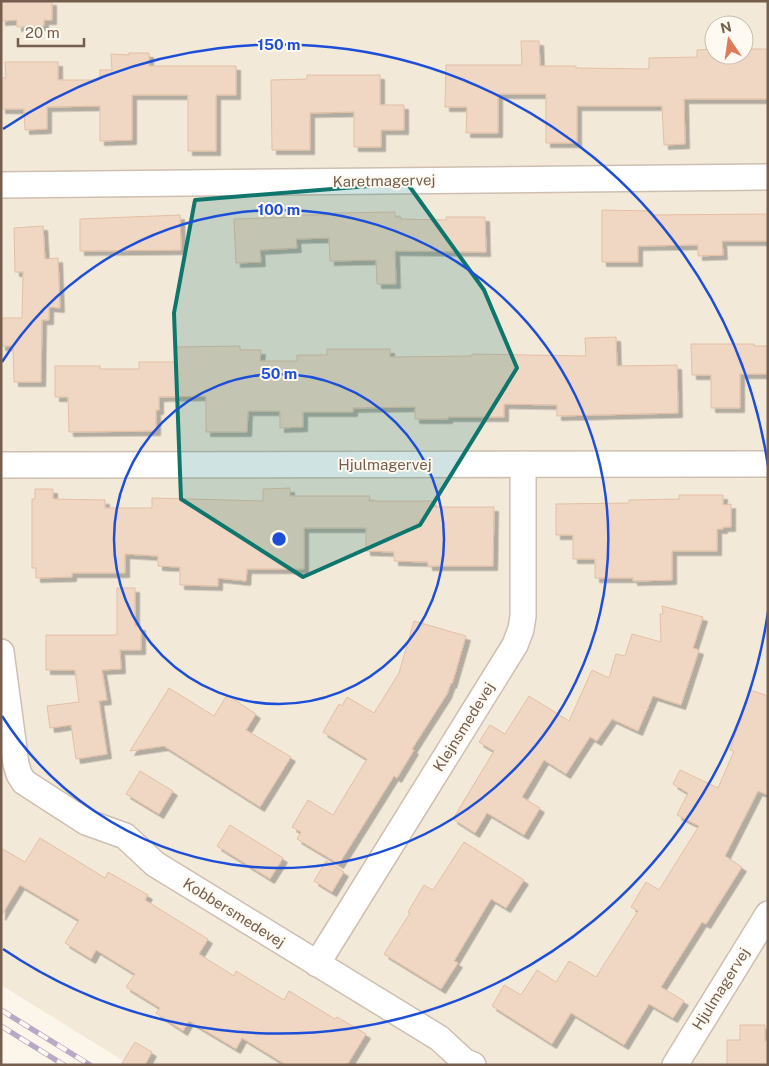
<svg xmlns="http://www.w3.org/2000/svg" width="769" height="1066" font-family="'Public Sans',sans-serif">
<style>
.residential{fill:#f3e9d9;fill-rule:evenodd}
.building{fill:#f0d7c3;stroke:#e3bfa4;filter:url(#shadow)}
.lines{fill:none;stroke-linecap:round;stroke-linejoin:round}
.minor-casing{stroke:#cebfb0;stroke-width:28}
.minor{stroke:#fff;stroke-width:25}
.rail-casing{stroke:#baa8c7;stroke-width:5.5}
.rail{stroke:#fefaf1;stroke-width:4;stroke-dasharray:11;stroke-linecap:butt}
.marked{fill:#0f766e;fill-opacity:0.2;stroke:#0f766e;stroke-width:4;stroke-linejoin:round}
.ring{fill:none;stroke:#1d4ed8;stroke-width:2.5}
.labels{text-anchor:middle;stroke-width:4;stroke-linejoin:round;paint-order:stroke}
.street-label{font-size:15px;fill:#765e4e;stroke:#fefaf1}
.centre{fill:#1d4ed8;stroke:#fefaf1;stroke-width:2.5}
.ring-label{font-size:15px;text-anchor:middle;font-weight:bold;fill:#1d4ed8;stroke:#fefaf1;stroke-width:4;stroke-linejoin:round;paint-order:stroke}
</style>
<defs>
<filter id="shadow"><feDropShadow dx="4.5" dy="4.5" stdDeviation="0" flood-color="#0004"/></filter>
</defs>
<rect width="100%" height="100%" fill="#fcf6ea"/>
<path class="residential" d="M1,1H768V1065H130L1,985ZM714,25H744V55H714Z"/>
<path class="building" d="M1,1H52V20H44V26L17,27V20L1,21Z
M521,41H539L540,66H576V68L649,69V58L697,57V50L714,49V55H744V49H768V99H684L685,144L664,145L662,106H577V143H546V94H498V133H466L467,107H445L446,65H522Z
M129,53H149V66H236V95H216V151H188V95H132V140L100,141V106L47,107V129L25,130L24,109H1V78H6L5,62H58V80H100V70H112L111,54L129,55Z
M307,75H380V105H404V130H381V147H354V112L310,113V150H272L271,80L307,79Z
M602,210L652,211V215L768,214V241H722L723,255L698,256V245L638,246V262H602Z
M395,212V217H401V219L446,220V217H485L486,252L395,251L396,284H377L376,260L330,261L329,238L296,239L297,248L260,250L261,262L236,263L234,219L298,217V215H335L334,213Z
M180,215L181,250L80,251V219Z
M43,226L45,259L58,258L60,308L49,307V320H42L41,382H14L13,346H1V318H22L23,272H15L14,228Z
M616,337L617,366L677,365L678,413L557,416V405L504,404V417H448V419H415V407L353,408V412H303V427L280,428V411H248L247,432H206V396L159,397V410H156V431L69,432L68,397H55V366H100V369H139V362H176V347L240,346V350H261L260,361H297V355H327V349H390V357L472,356V354L586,356L585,338Z
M691,344H754V346H768V374H740V408H711V375H692Z
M290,488V496H370L369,501H432V507H494L493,566H428V562L394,561V552L366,551V528H304V569H247L246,581L218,578V586L180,585V567L158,566V556L125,554V573H72V577L36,578V568H32V499H35V489H53V499L105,500V508H152V498L263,501V489Z
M679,495H723V505L731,504V527H723V529H717V551H672V580L633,581V578H595V559H573V535H556V504L629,503V500L679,499Z
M117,588H135V626H141V650H120L121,669L102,670L107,700L99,701L107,754L76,759L71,725L50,728L47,706L79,702L75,670H46V635H117Z
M662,606L703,617L693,648L699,650L681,705L653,696L638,731L612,719L597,741L590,737L566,774L544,760L522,797L540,808L524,835L487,813L475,833L453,819L494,751L479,742L490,725L505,734L529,696L569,721L592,670L609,678L616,654L625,656L632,634L661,642L660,614H663Z
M414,621L466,636L452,684L451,683L447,694L412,749L414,750L397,778L394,776L339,864L297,839L301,832L292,827L308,800L333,815L367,759L323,732L339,704L342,706L347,697L374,713L399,673Z
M169,688L214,716L227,695L256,714L246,730L291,757L260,807L164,746L130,751Z
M750,690L768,696V795L758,791L725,856L742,867L706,924L702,922L661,987L684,1001L673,1018L649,1004L624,1045L571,1013L552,1044L492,1006L504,985L521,995L537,970L556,982L569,961L596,977L638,911L631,907L646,882L659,890L699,826L677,815L688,793L673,784L680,770L718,788L734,751L730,750Z
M140,771L173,791L159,814L126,794Z
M230,825L283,858L270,879L217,846Z
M40,838L105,878L108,872L148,895L145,900L208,939L199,954L234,976L236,971L284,1000L289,991L335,1019L337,1017L366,1034L347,1065H286L242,1038L236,1049L189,1021L183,1031L156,1013L160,1008L126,987L135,974L96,950L91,959L65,943L79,920L20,885L1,916V848L25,862Z
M464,842L524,880L506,908L491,899L454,961L458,963L441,989L384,954L410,913L408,912L424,885L433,890Z
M326,861L344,872L332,892L314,881Z
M740,1025H765V1041H768V1065H727V1040H740Z
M135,1042L152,1052L145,1065H121Z"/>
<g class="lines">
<defs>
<path id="minor" d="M1,185L768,177
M1,465L768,464
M1,652L16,764L19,774L24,782L86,822L125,836L155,864L439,1038L464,1061L473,1065
M317,964L515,645L521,629L523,616V464
M675,1065L768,914"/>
</defs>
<use href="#minor" class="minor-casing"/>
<use href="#minor" class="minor"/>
<defs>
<path id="rail" d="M1,1010L90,1065
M1,1026L64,1065"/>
</defs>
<use href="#rail" class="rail-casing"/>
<use href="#rail" class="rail"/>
</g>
<path class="marked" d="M407,183L484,290L517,368L420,525L303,577L181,499L174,313L195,200Z"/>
<g class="ring">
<circle cx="279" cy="539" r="165"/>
<path d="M2 362A329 329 0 1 1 2 716"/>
<path d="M768 612A494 494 0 0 1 3 949M3 129A494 494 0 0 1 768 466"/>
</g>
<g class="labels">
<g class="street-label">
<text transform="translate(384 181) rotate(-1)" y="5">Karetmagervej</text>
<text x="385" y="470">Hjulmagervej</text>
<text transform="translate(464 727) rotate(-58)" y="5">Klejnsmedevej</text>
<text transform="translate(234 913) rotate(32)" y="5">Kobbersmedevej</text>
<text transform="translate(721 989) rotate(-58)" y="5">Hjulmagervej</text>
</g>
</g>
<circle cx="279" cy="539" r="8" class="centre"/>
<g class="ring-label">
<text x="279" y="50">150 m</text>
<text x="279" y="215">100 m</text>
<text x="279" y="379">50 m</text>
</g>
<rect width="769" height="1066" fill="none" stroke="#765e4e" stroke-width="5"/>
<g transform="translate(729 40) rotate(347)"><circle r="24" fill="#fefaf1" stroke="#c8bcb0"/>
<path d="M0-4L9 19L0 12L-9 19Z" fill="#e07b55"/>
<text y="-8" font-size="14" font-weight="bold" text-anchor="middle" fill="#765e4e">N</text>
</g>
<path d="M18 38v8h66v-8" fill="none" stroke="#765e4e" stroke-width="2.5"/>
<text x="25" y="38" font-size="15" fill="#765e4e" stroke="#fefaf1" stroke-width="4" paint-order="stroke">20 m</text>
</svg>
